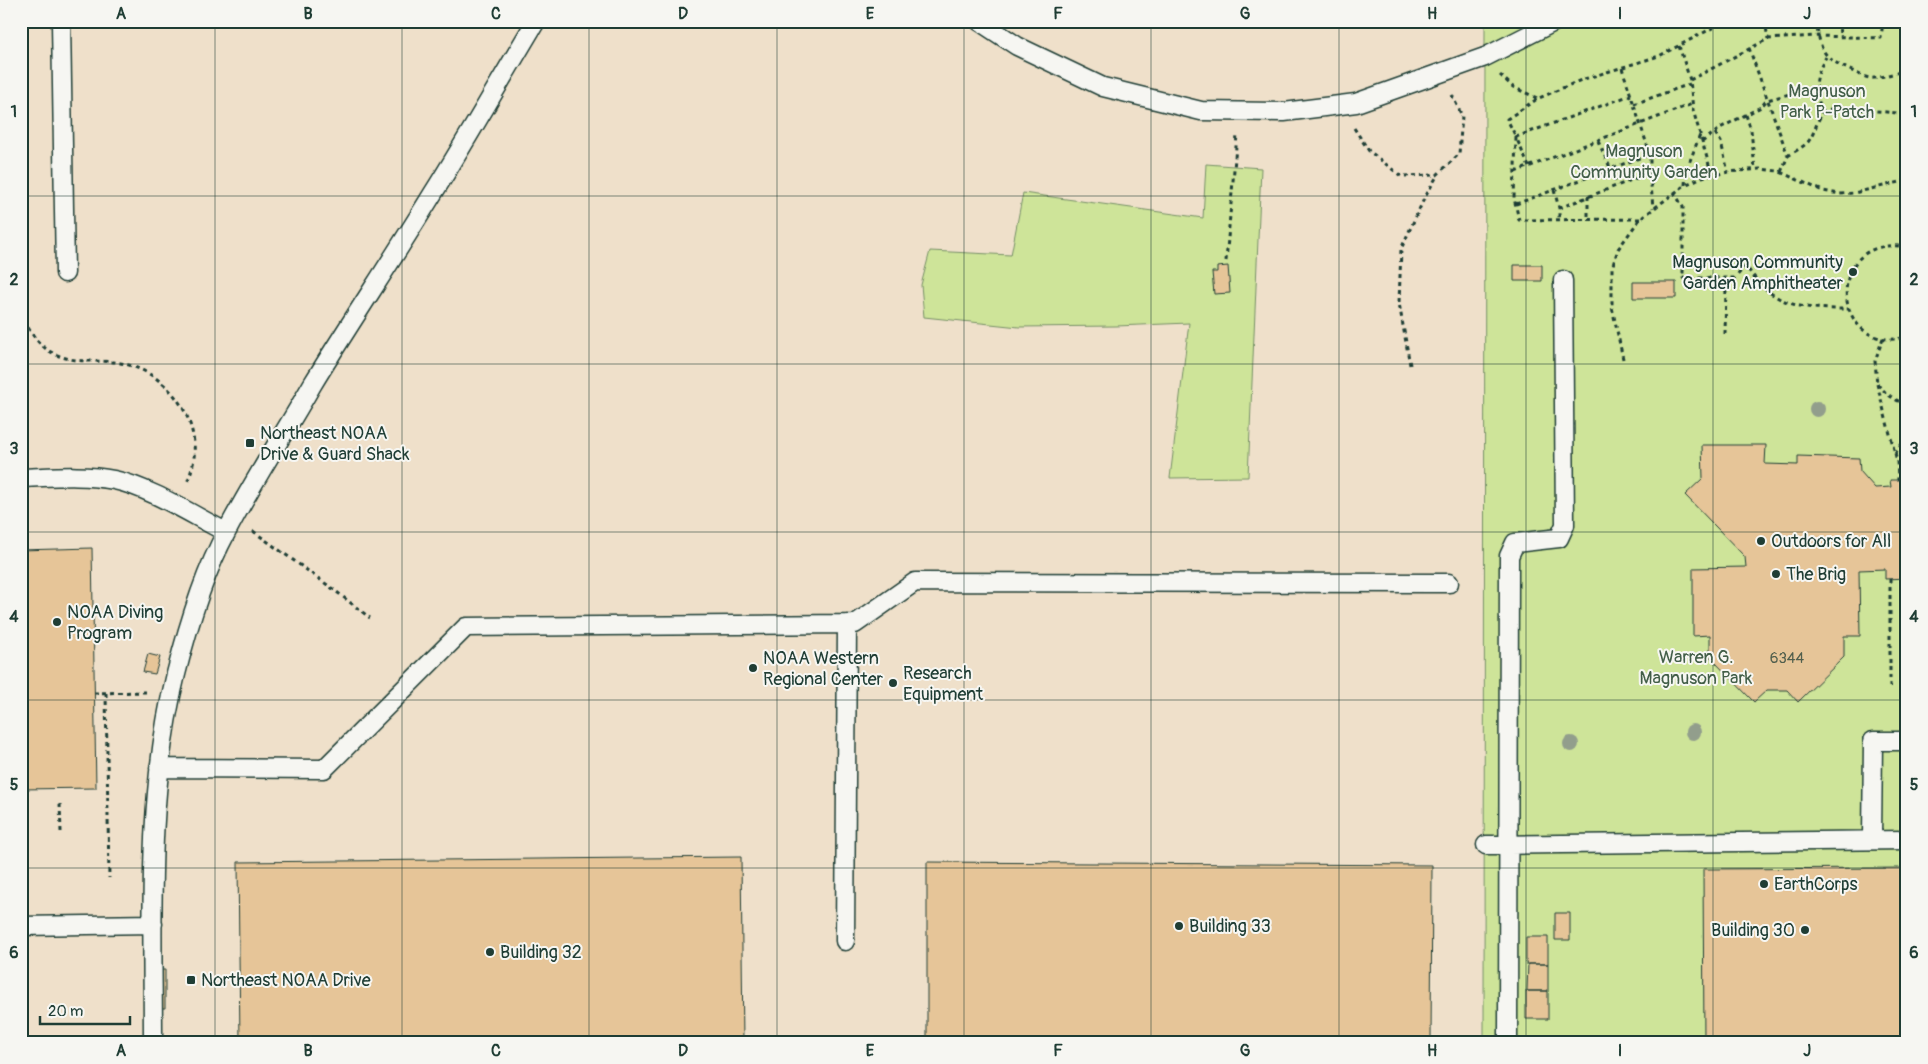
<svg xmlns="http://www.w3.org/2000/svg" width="1928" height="1064" font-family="Pangolin,sans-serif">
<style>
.built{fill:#efe0ca}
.green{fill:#cee499;stroke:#769066}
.building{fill:#e6c598;stroke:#1f3d34}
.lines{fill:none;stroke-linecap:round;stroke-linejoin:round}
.service-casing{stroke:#1f3d34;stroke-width:21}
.path{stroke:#1f3d34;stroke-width:3;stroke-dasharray:4 4;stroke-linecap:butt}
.service{stroke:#f6f6f2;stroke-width:18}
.tree{fill:#929e8c}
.grid{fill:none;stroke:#1f3d34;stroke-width:1;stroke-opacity:0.55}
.poi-dot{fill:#1f3d34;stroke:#f6f6f2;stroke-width:2}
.labels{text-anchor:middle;stroke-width:4;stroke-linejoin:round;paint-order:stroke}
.number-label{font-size:15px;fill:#515f4d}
.park-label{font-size:18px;fill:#425e48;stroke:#f6f6f2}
.poi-label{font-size:18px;fill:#1f3d34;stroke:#f6f6f2;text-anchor:start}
.neatline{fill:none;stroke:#1f3d34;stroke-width:2}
.grid-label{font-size:16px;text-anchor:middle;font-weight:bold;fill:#1f3d34}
</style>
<rect width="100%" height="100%" fill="#f3ece0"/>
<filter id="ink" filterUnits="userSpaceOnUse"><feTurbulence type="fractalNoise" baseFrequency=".02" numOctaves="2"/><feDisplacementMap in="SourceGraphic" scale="10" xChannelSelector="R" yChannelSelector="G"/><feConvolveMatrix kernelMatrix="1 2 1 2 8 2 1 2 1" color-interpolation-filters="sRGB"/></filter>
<g filter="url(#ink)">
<path class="built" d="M21,21H1485L1484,1043H21Z"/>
<path class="green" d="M1485,21H1907V1043H1484Z
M1206,164L1261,168L1248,477L1170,478L1189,323L1116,326L1019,327L924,317L921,285L930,251L1011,255L1023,193L1203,218Z"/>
<path class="building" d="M1514,265H1542V281H1514Z
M1228,266L1230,293L1214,294L1212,272H1217V267Z
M1633,282H1676V298H1633Z
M1702,445H1766L1765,464L1798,465V456L1859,458L1860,471L1875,488L1891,487L1890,480H1906L1907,578L1885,579V569L1859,570L1860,636H1844V657L1798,702L1787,690H1767L1754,702L1710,657V635L1693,636V568L1746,567L1745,557L1685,495L1703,478Z
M92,548L96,788L21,789V550Z
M148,654L160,657L155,674L143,672Z
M741,857L743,1043H240L238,862Z
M927,862L1432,865L1431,1043H927Z
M1907,868V1043H1704L1703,869Z
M1555,913H1570V940H1555Z
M1526,937H1548V964H1526Z
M1528,964H1548V991H1527Z
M154,970H165V1008H155Z
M1526,991H1548V1019H1526Z"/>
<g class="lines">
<defs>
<path id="service" d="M61,21L65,273
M979,21L1017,46L1103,87L1201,111L1284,112L1356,103L1485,57L1556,21
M21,478C52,477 84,474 114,480C149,487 194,516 226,532
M159,768L324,769L466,627L855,624L915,582L1449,583
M1872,840L1873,741H1907
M1486,845L1907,840
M21,926L153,924
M845,941L847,624
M153,1043C153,919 146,795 176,674C188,626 203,575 227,531C253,481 284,434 312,385C351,321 393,259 432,195C468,138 501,79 536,21
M1508,1043L1509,556L1515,543L1559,538L1565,525L1563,280"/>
</defs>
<use href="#service" class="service-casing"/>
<path class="path" d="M1765,21L1768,39
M1816,21C1821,54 1823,57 1852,71C1859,74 1867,79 1874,78C1885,77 1894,72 1905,72L1907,75
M1839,21L1840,37
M1679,46L1690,80L1693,110L1712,175
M1749,48L1788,156L1781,172
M1622,68L1650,154V173L1653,208
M1500,75L1513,87L1537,98
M1690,80L1768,39L1818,36L1881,38L1883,21
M1634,104L1690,84
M1822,113C1815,89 1813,79 1826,57
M1746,115L1751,130L1755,169
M1354,128L1369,151L1401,176L1437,175L1459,154L1462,116L1452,95
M1715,133L1721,142L1728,172
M1598,141L1618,185
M1702,142L1722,127L1761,107L1767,100L1816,87
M1788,156C1794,152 1803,147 1808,142C1820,126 1814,112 1837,107L1907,114
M1529,167L1516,137L1631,95
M1907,168L1904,181L1907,180
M1515,172L1692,104
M1685,185L1686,171L1700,135
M1554,190L1559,208V220
M1674,192L1683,207V278H1734
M1588,196V220
M1516,204L1650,154
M1559,208L1650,173
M1640,219L1519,220L1514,198L1516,137L1507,119L1537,99L1581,80L1659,56L1726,21
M1907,247C1822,232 1830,357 1907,337
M1226,261L1237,135
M21,313C29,331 38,347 57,355C80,365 103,358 125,364C166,374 198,414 194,458C193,467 190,475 187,483
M1725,334L1726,287L1746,266C1774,308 1802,309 1848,309
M1883,338L1875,361L1877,384C1886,393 1894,401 1907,404
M1623,359L1612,307V268L1618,249L1640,219L1685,185L1702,177L1729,172L1760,169L1778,171L1823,191L1840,194L1854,193L1904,181
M1410,365L1399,303L1401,249L1423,201L1437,176
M1877,384L1897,461L1898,480
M1895,454L1907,436
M253,531L333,589L370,618
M1890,579V689
M94,693L147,692
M106,693L109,878
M60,804L61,832"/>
<use href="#service" class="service"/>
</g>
<g class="tree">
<circle cx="1817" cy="409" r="8"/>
<circle cx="1693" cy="732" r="8"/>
<circle cx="1571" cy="744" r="8"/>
</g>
</g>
<path class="grid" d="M215,21V1043M402,21V1043M589,21V1043M777,21V1043M964,21V1043M1151,21V1043M1339,21V1043M1526,21V1043M1713,21V1043M21,196H1907M21,364H1907M21,532H1907M21,700H1907M21,868H1907"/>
<g class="poi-dot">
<circle cx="1853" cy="272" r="5"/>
<rect x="245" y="438" width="10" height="10" rx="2.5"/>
<circle cx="1761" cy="541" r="5"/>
<circle cx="1776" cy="574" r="5"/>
<circle cx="57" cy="622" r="5"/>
<circle cx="753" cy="668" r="5"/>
<circle cx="893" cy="683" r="5"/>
<circle cx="1764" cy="884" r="5"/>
<circle cx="1179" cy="926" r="5"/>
<circle cx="1805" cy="930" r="5"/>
<circle cx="490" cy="952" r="5"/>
<rect x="186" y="975" width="10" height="10" rx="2.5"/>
</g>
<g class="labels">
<g class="number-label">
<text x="1787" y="663">6344</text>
</g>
<g class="park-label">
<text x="1827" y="97">Magnuson<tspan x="1827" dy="21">Park P-Patch</tspan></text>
<text x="1644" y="157">Magnuson<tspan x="1644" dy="21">Community Garden</tspan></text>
<text x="1696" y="663">Warren G.<tspan x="1696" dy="21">Magnuson Park</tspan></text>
</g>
<g class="poi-label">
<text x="1843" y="268" text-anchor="end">Magnuson Community<tspan x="1843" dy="21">Garden Amphitheater</tspan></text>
<text x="260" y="439">Northeast NOAA<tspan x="260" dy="21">Drive &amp; Guard Shack</tspan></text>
<text x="1771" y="547">Outdoors for All</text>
<text x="1786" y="580">The Brig</text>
<text x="67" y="618">NOAA Diving<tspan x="67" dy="21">Program</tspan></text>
<text x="763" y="664">NOAA Western<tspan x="763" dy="21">Regional Center</tspan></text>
<text x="903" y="679">Research<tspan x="903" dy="21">Equipment</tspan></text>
<text x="1774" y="890">EarthCorps</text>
<text x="1189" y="932">Building 33</text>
<text x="1795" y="936" text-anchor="end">Building 30</text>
<text x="500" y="958">Building 32</text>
<text x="201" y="986">Northeast NOAA Drive</text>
</g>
</g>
<rect width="1928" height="1064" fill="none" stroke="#f6f6f2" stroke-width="55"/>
<path d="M40 1016v8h90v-8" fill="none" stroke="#1f3d34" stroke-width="2.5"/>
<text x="48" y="1016" font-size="15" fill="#1f3d34" stroke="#f6f6f2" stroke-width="4" paint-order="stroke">20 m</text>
<rect x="28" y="28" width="1872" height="1008" class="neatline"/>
<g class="grid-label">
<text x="121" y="19">A</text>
<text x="308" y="19">B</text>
<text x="496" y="19">C</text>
<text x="683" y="19">D</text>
<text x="870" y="19">E</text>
<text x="1058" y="19">F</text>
<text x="1245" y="19">G</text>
<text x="1432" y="19">H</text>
<text x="1620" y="19">I</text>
<text x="1807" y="19">J</text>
<text x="14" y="117">1</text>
<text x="1914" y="117">1</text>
<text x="14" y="285">2</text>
<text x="1914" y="285">2</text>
<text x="14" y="454">3</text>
<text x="1914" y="454">3</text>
<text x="14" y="622">4</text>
<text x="1914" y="622">4</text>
<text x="14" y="790">5</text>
<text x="1914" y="790">5</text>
<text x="14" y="958">6</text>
<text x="1914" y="958">6</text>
<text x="121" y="1056">A</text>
<text x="308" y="1056">B</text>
<text x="496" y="1056">C</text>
<text x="683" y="1056">D</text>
<text x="870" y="1056">E</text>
<text x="1058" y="1056">F</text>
<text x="1245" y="1056">G</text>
<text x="1432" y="1056">H</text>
<text x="1620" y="1056">I</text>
<text x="1807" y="1056">J</text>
</g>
</svg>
